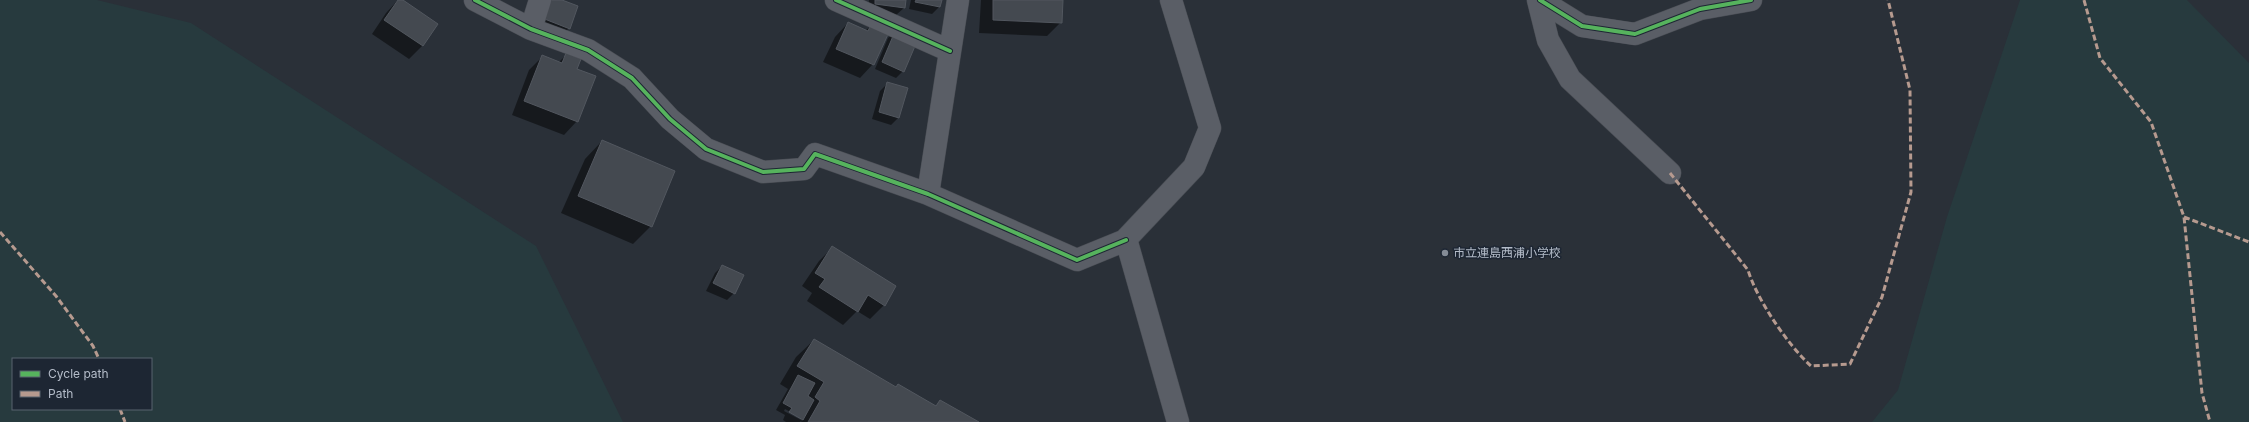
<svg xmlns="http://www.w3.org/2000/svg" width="2249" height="422" font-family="Inter,'Noto Sans JP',sans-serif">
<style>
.green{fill:#273a3e;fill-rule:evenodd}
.shadow{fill:#0007;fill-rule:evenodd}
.building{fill:#444950;stroke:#52575f}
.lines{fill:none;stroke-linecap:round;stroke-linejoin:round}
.minor-casing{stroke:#484c53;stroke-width:23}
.minor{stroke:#5a5e66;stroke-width:22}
.quiet{stroke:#b69a8f;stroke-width:3;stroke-dasharray:6 3;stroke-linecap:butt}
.cycleway-casing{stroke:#1d2633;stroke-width:6}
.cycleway{stroke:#56b35d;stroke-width:4}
.poi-dot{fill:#848b96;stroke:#1d2633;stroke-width:1.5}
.labels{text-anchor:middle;stroke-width:3;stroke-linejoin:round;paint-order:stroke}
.poi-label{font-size:12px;fill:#b4bcc9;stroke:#1d2633;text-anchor:start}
</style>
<rect width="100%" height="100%" fill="#2a3038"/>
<path class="green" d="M0,0H97L191,23L536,246L623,422H0ZM13,359H151V409H13Z
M2020,0H2187L2249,63V422H1872L1898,390L1947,217Z"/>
<path class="shadow" d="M398,0H401L423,45L409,59L372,34L386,13Z
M559,0L569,28L562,35L535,25Z
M869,0H905L904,8L896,15L868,11Z
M911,0H941L939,7L932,14L909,9Z
M981,0H1062L1061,22L1047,36L979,33Z
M848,23L865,31L873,24V64L860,78L823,62L835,37Z
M896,31L903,71L896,78L875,69L888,38Z
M567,54L576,70L577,121L564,135L512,115L529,70L543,56L559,62Z
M888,83L898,118L891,125L872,119L880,91Z
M602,141L651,226L633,244L561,213L585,159Z
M833,247L884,305L870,319L857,311L843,325L807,301L812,293L802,286L819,261Z
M722,266L734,293L727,300L706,291L715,273Z
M814,340L896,387L898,385L935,407L941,401L977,422H801L802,420L800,422H786L783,420L785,415L776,410L788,389L780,384L796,357ZM785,409L801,418V420L784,411Z"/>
<path class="building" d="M398,0H403L438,24L423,46L384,20Z
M549,0H562L578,6L570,29L542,18Z
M875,0H906L905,8L875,4Z
M916,0H942L940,7L915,2Z
M993,0H1063L1062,23L993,20Z
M848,22L868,31L872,22L890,30L874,65L836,49Z
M896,29L918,39L904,72L882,62Z
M566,53L581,59L577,69L596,76L578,122L524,101L542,55L562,63Z
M887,82L908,88L899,118L879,112Z
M602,140L675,171L652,227L578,196Z
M832,246L896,286L885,306L868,295L858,312L819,287L825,279L815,273Z
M722,265L744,275L735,294L713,283Z
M814,339L896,387L898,384L936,406L940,400L979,422H808L820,401L815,397L824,382L797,366Z
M798,375L815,383L808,396L814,400L803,420L789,412L792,408L783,403Z"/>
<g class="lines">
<defs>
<path id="minor" d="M475,0L531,29L588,50L632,78L670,119L706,149L763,172L804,169L815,154L928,194L1077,260L1126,240
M836,0L950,51
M1171,0L1210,128L1194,167L1126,239L1178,422
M1538,0L1548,40L1570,79L1670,173
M1540,0L1582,26L1635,34L1700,9L1751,0
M531,29L540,0
M928,194L958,0"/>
</defs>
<use href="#minor" class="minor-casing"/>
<use href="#minor" class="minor"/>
<path class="quiet" d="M2084,0L2100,58L2151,122L2184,217L2202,393L2210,422
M1670,173L1748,270C1757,300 1788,345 1811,366L1850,364L1882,297L1911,192L1910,90L1888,0
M2184,217L2249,242
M0,232L56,296L93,346L99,359
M120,409L125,422"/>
<defs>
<path id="cycleway" d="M475,0L531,29L588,50L632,78L670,119L706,149L763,172L804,169L815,154L928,194L1077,260L1126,240
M836,0L950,51
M1540,0L1582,26L1635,34L1700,9L1751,0"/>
</defs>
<use href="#cycleway" class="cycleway-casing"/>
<use href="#cycleway" class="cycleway"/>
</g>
<circle class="poi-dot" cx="1445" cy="253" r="4"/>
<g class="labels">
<g class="poi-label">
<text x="1453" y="257">市立連島西浦小学校</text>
</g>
</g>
<rect x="12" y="358" width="140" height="52" fill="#1d2633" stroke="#59626f"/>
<rect x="20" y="371" width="20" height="6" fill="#56b35d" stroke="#59626f"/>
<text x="48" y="378" font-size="12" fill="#b4bcc9">Cycle path</text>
<rect x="20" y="391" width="20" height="6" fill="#b69a8f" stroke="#59626f"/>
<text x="48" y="398" font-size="12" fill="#b4bcc9">Path</text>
</svg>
